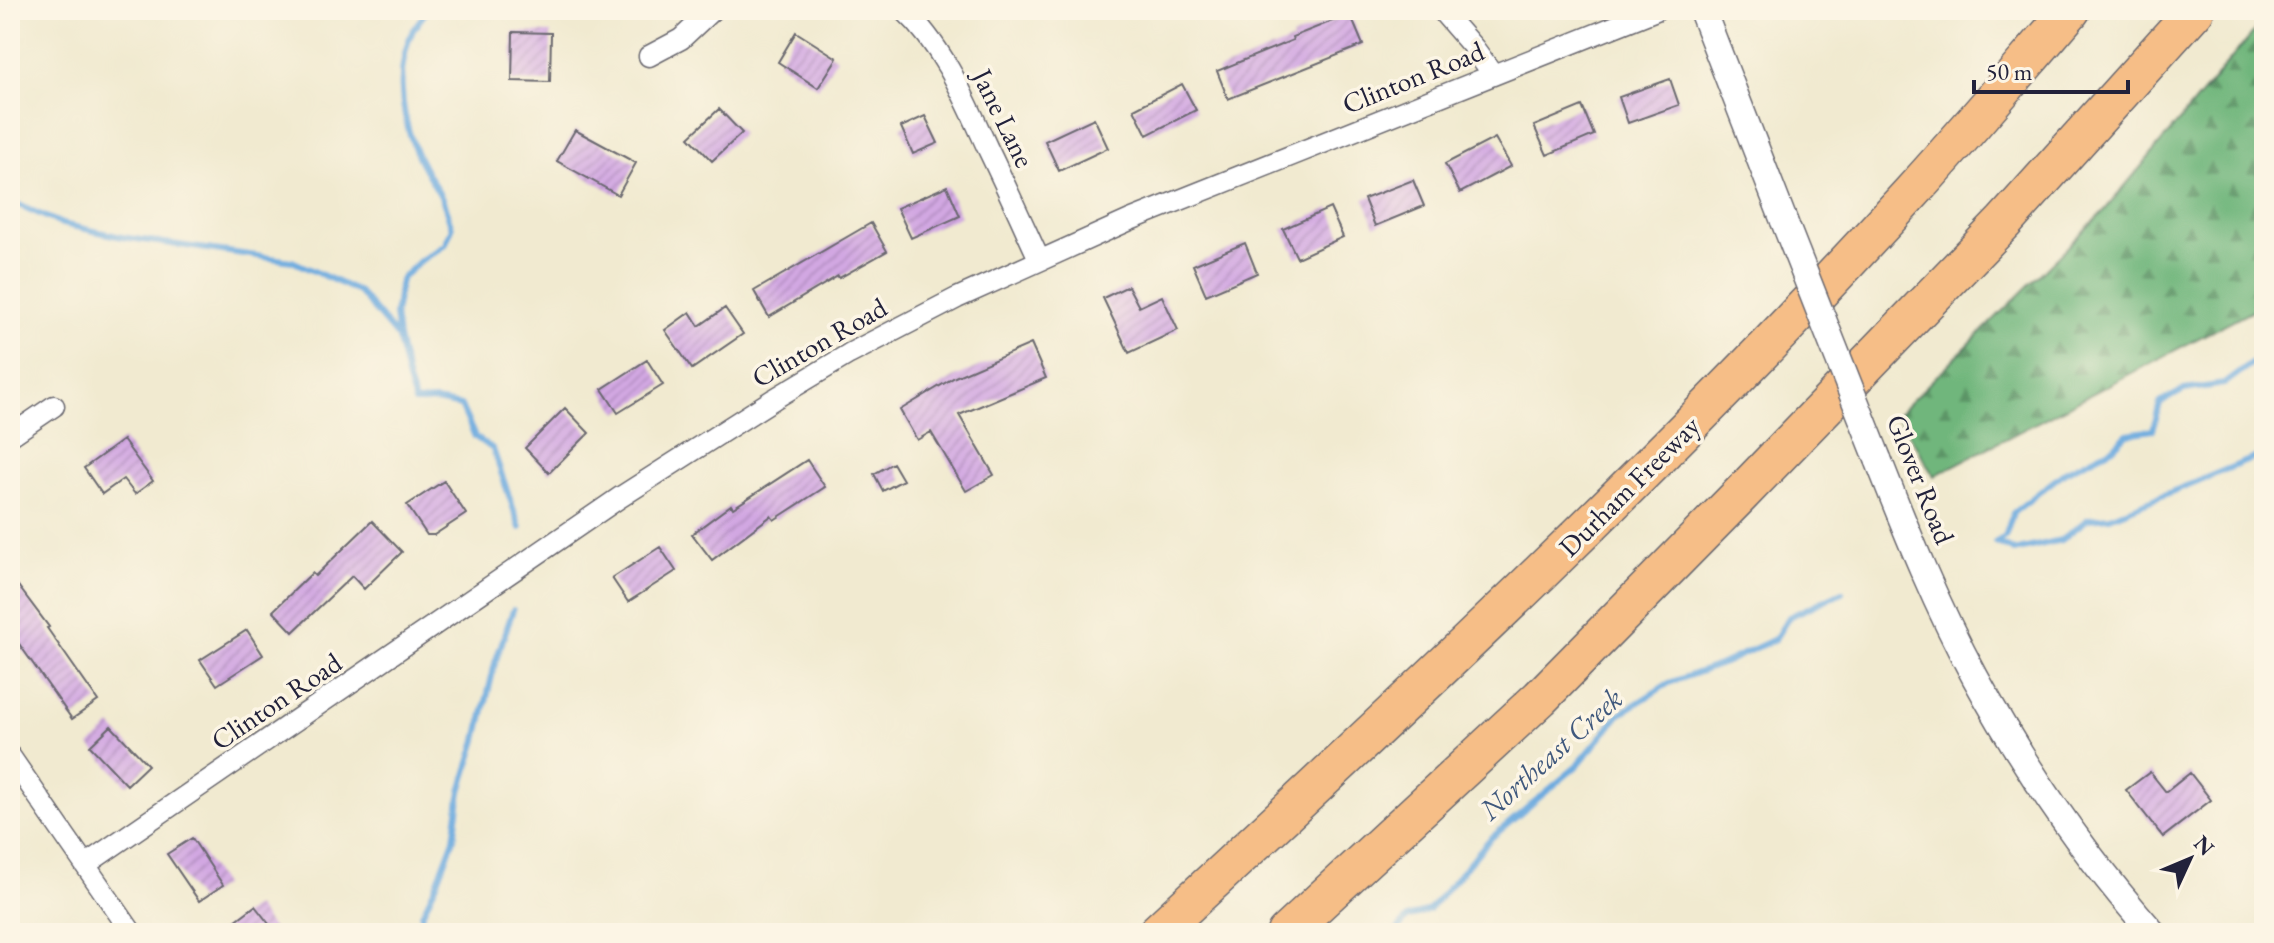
<svg xmlns="http://www.w3.org/2000/svg" width="2274" height="943" font-family="'EB Garamond',serif">
<style>
.forest{fill:url(#forest-firs);stroke:#496c5b;stroke-width:2}
.lines{fill:none;stroke-linecap:round;stroke-linejoin:round}
.stream{stroke:#6dabdf;stroke-width:6}
.building{fill:url(#building-hatch)}
.minor-casing{stroke:#6a686f;stroke-width:23}
.tertiary-casing{stroke:#6a686f;stroke-width:29}
.motorway-casing{stroke:#6a686f;stroke-width:41}
.minor{stroke:#fff;stroke-width:20}
.tertiary{stroke:#fff;stroke-width:26}
.motorway{stroke:#f6be87;stroke-width:38}
.tertiary-bridge-casing{stroke:#6a686f;stroke-width:29;stroke-linecap:butt}
.tertiary-bridge{stroke:#fff;stroke-width:26}
.labels{text-anchor:middle;stroke-width:7;stroke-linejoin:round;paint-order:stroke}
.street-label{font-size:28px;fill:#22223b;stroke:#fcf5e5}
.water-label{font-size:30px;font-style:italic;fill:#40597d;stroke:#fcf5e5}
</style>
<defs>
<pattern id="forest-firs" width="22" height="20" patternUnits="userSpaceOnUse" patternTransform="scale(2)"><rect width="22" height="20" fill="#70b67b"/><path d="M5 1l3.5 6h-7zM16 11l3.5 6h-7z" fill="#5c9466"/></pattern>
<pattern id="building-hatch" width="6" height="6" patternUnits="userSpaceOnUse" patternTransform="scale(2)"><rect width="6" height="6" fill="#d2a7e2"/><path d="M-1 1l2-2M0 6l6-6M5 7l2-2" fill="none" stroke="#b48fc3"/></pattern>
</defs>
<rect width="100%" height="100%" fill="#fcf5e5"/>
<filter id="ink" filterUnits="userSpaceOnUse"><feTurbulence type="fractalNoise" baseFrequency=".0125" numOctaves="2"/><feDisplacementMap in="SourceGraphic" scale="16" xChannelSelector="R" yChannelSelector="G"/><feConvolveMatrix kernelMatrix="1 2 1 2 8 2 1 2 1" color-interpolation-filters="sRGB"/></filter>
<filter id="wash" filterUnits="userSpaceOnUse"><feTurbulence type="fractalNoise" baseFrequency=".006" numOctaves="4" result="noise"/><feDisplacementMap in="SourceGraphic" scale="32" xChannelSelector="R" yChannelSelector="G"/><feGaussianBlur stdDeviation="1.8" result="paint"/><feColorMatrix in="noise" values="0 0 0 0 0 0 0 0 0 0 0 0 0 0 0 0 0 1.4 0 .05"/><feComposite in="paint" operator="in"/></filter>
<g filter="url(#wash)">
<rect width="100%" height="100%" fill="#f1ead0"/>
<path class="forest" d="M2264,19V304L1934,476L1897,415L2105,210Z"/>
<g class="lines">
<path class="stream" d="M428,10C423,16 417,23 413,30C396,65 400,109 413,144C419,162 430,177 439,193C445,203 448,217 452,228L445,245L420,261L401,279L395,314L398,338L408,381L415,402L436,401L461,406L475,437L493,449L520,528
M10,201L62,224L122,237L292,261L359,292L398,338
M2264,354L2224,384L2184,390L2160,403L2153,430L2127,434L2113,448L2065,472L2013,513L2005,537L1996,542L2014,551L2061,540L2088,519L2110,517L2264,454
M422,933V914L438,881L454,839L461,791L477,740L495,663L513,610
M1395,933L1407,918L1429,910L1490,839L1577,766L1620,714L1669,683L1724,663L1775,639L1789,617L1842,592"/>
</g>
<g id="blocks">
<path class="building" d="M1350,14L1363,45L1228,99L1217,71L1293,40L1292,37Z
M513,32L551,33L550,82L512,81Z
M796,32L837,58L818,88L778,62Z
M1670,79L1679,105L1628,123L1619,97Z
M1182,84L1196,110L1147,135L1134,109Z
M1582,106L1594,135L1547,155L1534,126Z
M719,109L742,133L712,161L689,137Z
M925,116L938,143L913,154L901,127Z
M1094,118L1108,148L1059,171L1045,141Z
M575,130L636,163L618,195L557,161Z
M1495,138L1511,166L1460,193L1445,164Z
M1413,180L1424,206L1375,226L1364,199Z
M947,186L960,216L911,238L897,208Z
M1330,208L1343,237L1297,258L1283,229Z
M871,223L887,251L839,278L838,276L769,317L754,291Z
M1245,243L1257,273L1206,295L1193,265Z
M1128,286L1139,307L1162,296L1178,330L1129,353L1103,298Z
M725,308L743,334L692,369L665,330L690,312L699,326Z
M1031,344L1046,378L959,415L994,475L966,491L931,432L917,440L900,410L955,377Z
M647,360L663,385L618,413L602,389Z
M565,408L589,433L549,473L525,448Z
M123,440L153,481L135,494L123,479L102,494L84,468Z
M807,460L825,487L774,520L771,516L712,560L692,534L731,505L733,508Z
M893,463L903,480L883,491L874,474Z
M444,481L466,514L434,535H427L407,505Z
M372,521L402,552L364,589L352,576L293,632L273,611L312,573L315,576Z
M660,547L676,571L628,602L612,578Z
M10,575L49,627L47,628L98,701L72,719L10,631Z
M247,630L263,655L217,685L200,660Z
M111,726L148,765L127,785L90,746Z
M2150,772L2166,792L2190,773L2211,800L2163,837L2126,790Z
M192,838L223,885L199,901L167,854Z
M255,906L276,933H219Z"/>
</g>
</g>
<g filter="url(#ink)">
<use href="#blocks" fill-opacity="0" stroke="#6a686f" stroke-width="2"/>
<g class="lines">
<defs>
<path id="minor" d="M904,10C943,46 965,99 987,147C1005,184 1022,222 1039,259
M1441,10L1474,48L1493,74
M649,56L681,39L712,10
M10,436L54,406
M10,756L132,933
M85,865L619,498L774,399L849,354L957,298L1130,220L1656,10"/>
<path id="tertiary" d="M1702,10L1784,221
M1878,459C1907,533 1937,607 1975,677C2025,769 2084,855 2153,933"/>
<path id="motorway" d="M1157,933C1416,694 1674,453 1912,192C1966,133 2018,71 2071,10
M1286,933L1540,698L1740,495L2004,222L2195,10"/>
</defs>
<use href="#minor" class="minor-casing"/>
<use href="#tertiary" class="tertiary-casing"/>
<use href="#motorway" class="motorway-casing"/>
<use href="#minor" class="minor"/>
<use href="#tertiary" class="tertiary"/>
<use href="#motorway" class="motorway"/>
<defs>
<path id="tertiary-bridge" d="M1784,221L1878,459"/>
</defs>
<use href="#tertiary-bridge" class="tertiary-bridge-casing"/>
<use href="#tertiary-bridge" class="tertiary-bridge"/>
</g>
</g>
<g class="labels">
<g class="street-label">
<text transform="translate(1413 77) rotate(-22)" y="10">Clinton Road</text>
<text transform="translate(1004 118) rotate(64)" y="10">Jane Lane</text>
<text transform="translate(819 342) rotate(-30)" y="10">Clinton Road</text>
<text transform="translate(1921 479) rotate(68)" y="10">Glover Road</text>
<text transform="translate(1629 486) rotate(-45)" y="10">Durham Freeway</text>
<text transform="translate(276 701) rotate(-34)" y="10">Clinton Road</text>
</g>
<g class="water-label">
<text transform="translate(1551 754) rotate(-42)" y="10">Northeast Creek</text>
</g>
</g>
<rect width="2274" height="943" fill="none" stroke="#fcf5e5" stroke-width="40"/>
<g transform="translate(2190 859) rotate(46)" stroke="#fcf5e5" stroke-width="6" paint-order="stroke">
<path d="M0-6L14 30L0 20L-14 30Z" fill="#22223b"/>
<text y="-12" font-size="22" font-weight="bold" text-anchor="middle" fill="#22223b">N</text>
</g>
<path d="M1974 80v12h154v-12" fill="none" stroke="#22223b" stroke-width="4"/>
<text x="1986" y="80" font-size="24" fill="#22223b" stroke="#fcf5e5" stroke-width="6" paint-order="stroke">50 m</text>
</svg>
